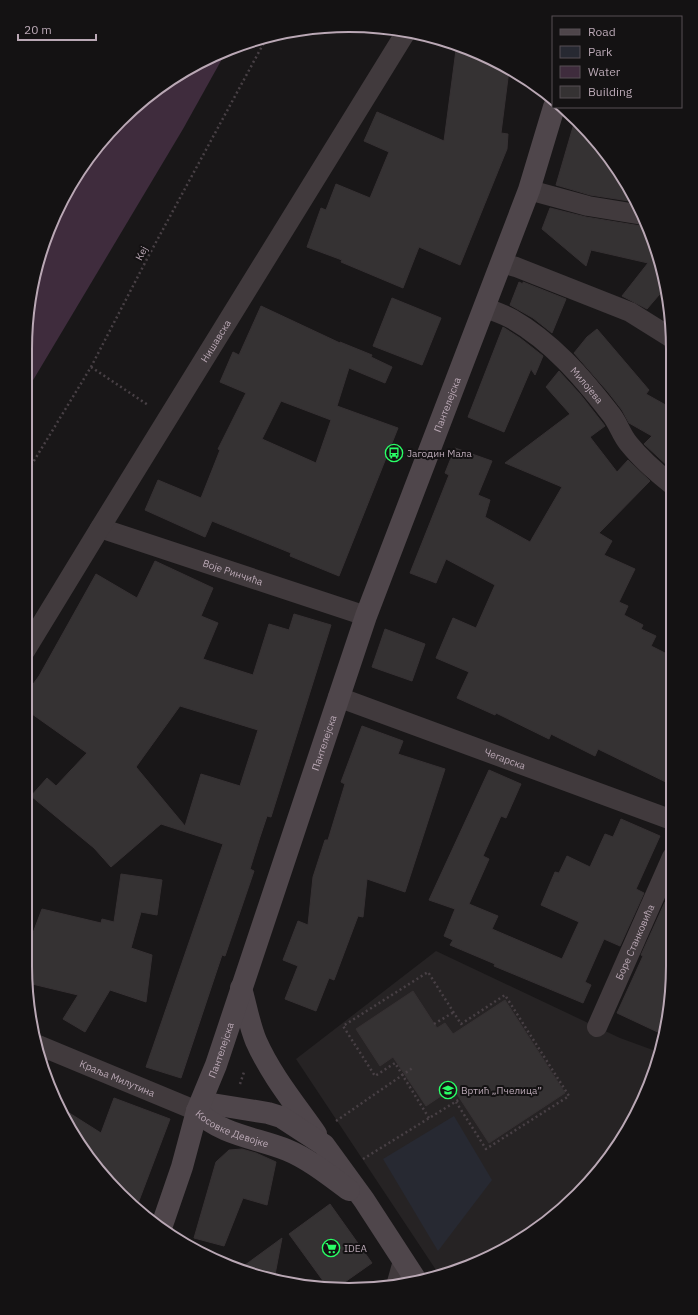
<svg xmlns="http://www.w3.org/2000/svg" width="698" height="1315" font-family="'IBM Plex Sans',sans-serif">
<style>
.built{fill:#262324}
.green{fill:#272932}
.water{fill:#3f2c3d}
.building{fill:#353233;stroke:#363133;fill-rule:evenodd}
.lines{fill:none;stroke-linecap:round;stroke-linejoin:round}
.path{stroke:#484045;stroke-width:2.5;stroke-dasharray:2 3;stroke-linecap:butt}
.street{stroke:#413a3d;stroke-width:20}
.secondary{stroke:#4f464b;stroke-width:22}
.labels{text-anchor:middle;stroke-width:4;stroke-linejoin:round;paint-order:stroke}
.street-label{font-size:10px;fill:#baa8b5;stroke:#141213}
.poi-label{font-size:10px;fill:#baa8b5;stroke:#141213;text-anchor:start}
.rim{fill:none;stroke:#baa8b5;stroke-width:2}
</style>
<rect width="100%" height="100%" fill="#191718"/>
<path class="built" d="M436,951L620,1038L661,1053L639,1110L578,1195L492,1257L438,1273L296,1059Z"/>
<path class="green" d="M454,1116L492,1180L438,1251L383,1159Z"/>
<path class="water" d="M227,50L183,129L26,392V328L36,265L59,205L92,152L136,105L187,68Z"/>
<path class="building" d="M456,50L475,52L493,59L509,70L501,133L508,134L507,149L460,265L419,247L403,288L341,262L342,260L307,247L321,208L326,210L336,184L370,198L389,152L364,141L377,112L444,141Z
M575,120L618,169L636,202L590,195L556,185Z
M550,208L586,217L641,226L648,225L665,288L647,309L622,296L648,263L591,250L586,266L542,229Z
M519,282L523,284V282L566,299L552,333L533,318L510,305Z
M392,298L441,318L422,365L373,346Z
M261,306L340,343V342L372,355L371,357L392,367L385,383L349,368L337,406L398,428L339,576L290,556L291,553L212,521L205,537L145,510L158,480L201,498L220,450L218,449L246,393L220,382L233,352L239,355ZM281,401L331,420L316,463L262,439Z
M503,327L520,338L543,356L535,375L531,369L504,432L468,417Z
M597,329L649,390L646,394L671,408V469L644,444L652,436L629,423L622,410L608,392L574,353L587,337Z
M559,371L580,394L605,426L590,437L617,472L628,460L650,481L599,533L612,541L604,555L635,569L619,602L628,606L624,615L643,625L641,629L656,636L651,646L671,656L672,785L598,749L595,756L551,734L549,739L496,713L495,715L457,698L469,672L436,658L453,618L476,628L495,585L446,559L436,583L410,573L449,475L445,473L455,448L492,461L478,495L490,500L485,517L530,542L562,487L505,463L570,414L546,387Z
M155,561L213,588L201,616L218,623L203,659L253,675L269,624L289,630L294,614L331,625L271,817L267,816L260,837L250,869L254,871L225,956L222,955L181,1078L146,1067L223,844L161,824L111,867L94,848L31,796L47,778L56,786L87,753L25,709V695L39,676L96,574L137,598ZM180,706L258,730L240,786L201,774L185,826L136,767Z
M385,629L425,644L412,681L372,667Z
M362,726L403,741L398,754L445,769L405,892L367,879L363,917L358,916L334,980L329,978L316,1011L285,999L298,966L283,960L298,921L308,925L313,877L325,840H328L345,784L341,782Z
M489,770L521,784L506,818L501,816L483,856L489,859L469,904L498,916L492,929L562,959L579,922L541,905L555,872L559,873L567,856L590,867L605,834L613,837L621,819L660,836L636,889L644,893L620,946L604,939L585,982L591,985L583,1003L494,966L495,964L450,945L453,940L444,936L455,909L429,900Z
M121,874L162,880L157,915L141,912L131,948L152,955L146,1002L110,990L85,1032L63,1019L78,995L28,983L25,966V954L42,909L101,923L102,919L114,922Z
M665,902L672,905V987L664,1035L617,1013L643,956L641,955Z
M413,991L437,1028L445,1023L453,1034L505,1000L565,1093L489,1143L453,1088L426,1106L393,1057L380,1066L356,1029Z
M114,1098L170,1119L137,1206L92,1163L63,1109L101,1133Z
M242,1149L256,1153L276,1162L267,1205L243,1198L224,1246L194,1238L216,1162L229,1150Z
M330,1204L372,1263L335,1289H329L289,1234Z
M282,1238L274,1280L265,1279L241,1268Z"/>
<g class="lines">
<path class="path" d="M91,367L148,405
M26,474L91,367L148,257L267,37
M434,1024L454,1012
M240,1084L244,1072
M429,1118L395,1063L375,1076L343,1026L428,972L461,1024L505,995L569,1096L486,1149L456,1102
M336,1121L414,1067
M363,1159L460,1099"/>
<g class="street">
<path d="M529,190L588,206L643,215"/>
<path d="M501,263L516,267L630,312L670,337"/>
<path id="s1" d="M484,307C493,311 503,314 512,319C552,342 582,377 610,413C618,422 621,435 629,444C641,459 656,472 671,484"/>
<path id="s2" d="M100,528L366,616"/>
<path id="s3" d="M25,651L100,528L406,32"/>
<path id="s4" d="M338,697L672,820"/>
<path id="s5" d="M597,1027L672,857"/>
<path id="s6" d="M38,1045L197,1111"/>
<path d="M396,1286L403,1261"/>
</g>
<g class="secondary">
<path d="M241,988C246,1005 249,1024 256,1041C271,1075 295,1104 316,1134"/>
<path d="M197,1111L204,1106L212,1104L268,1113L281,1117L324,1145L364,1200L416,1280"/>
<path id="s7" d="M197,1111C221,1135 257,1138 287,1150C309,1159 330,1176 349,1190"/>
<path id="s8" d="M161,1228L182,1167L197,1111L216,1065L366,616L529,190L554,107"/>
</g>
</g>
<defs>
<symbol id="bus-ring" viewBox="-11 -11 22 22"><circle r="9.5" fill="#141213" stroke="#29ff66" stroke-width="1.5"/><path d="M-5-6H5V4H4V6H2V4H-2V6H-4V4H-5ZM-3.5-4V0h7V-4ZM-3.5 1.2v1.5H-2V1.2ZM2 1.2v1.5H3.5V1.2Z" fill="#29ff66"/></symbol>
<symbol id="school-ring" viewBox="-11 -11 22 22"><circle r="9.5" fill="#141213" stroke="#29ff66" stroke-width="1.5"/><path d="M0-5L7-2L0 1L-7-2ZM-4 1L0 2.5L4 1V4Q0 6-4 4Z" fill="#29ff66"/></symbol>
<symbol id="supermarket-ring" viewBox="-11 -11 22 22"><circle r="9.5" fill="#141213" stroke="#29ff66" stroke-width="1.5"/><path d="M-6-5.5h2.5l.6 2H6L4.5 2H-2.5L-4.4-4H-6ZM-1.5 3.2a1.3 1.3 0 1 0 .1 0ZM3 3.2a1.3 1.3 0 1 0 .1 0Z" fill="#29ff66"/></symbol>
</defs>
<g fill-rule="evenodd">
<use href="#bus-ring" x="384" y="443" width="20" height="20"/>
<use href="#school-ring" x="438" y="1080" width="20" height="20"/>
<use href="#supermarket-ring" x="321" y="1238" width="20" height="20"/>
</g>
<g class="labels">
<g class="street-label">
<text transform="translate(141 253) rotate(-62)" y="4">Кеј</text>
<text dy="4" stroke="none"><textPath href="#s3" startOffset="364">Нишавска</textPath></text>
<text dy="4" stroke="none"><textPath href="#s1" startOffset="131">Милојева</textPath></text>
<text dy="4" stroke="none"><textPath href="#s8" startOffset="872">Пантелејска</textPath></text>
<text dy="4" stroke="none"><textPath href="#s2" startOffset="140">Воје Ринчића</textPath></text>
<text dy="4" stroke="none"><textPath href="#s8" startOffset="512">Пантелејска</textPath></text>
<text dy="4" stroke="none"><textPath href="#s4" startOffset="178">Чегарска</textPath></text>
<text dy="4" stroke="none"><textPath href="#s5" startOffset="93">Боре Станковића</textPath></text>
<text dy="4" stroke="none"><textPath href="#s8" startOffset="188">Пантелејска</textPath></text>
<text dy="4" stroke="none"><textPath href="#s6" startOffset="86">Краља Милутина</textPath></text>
<text dy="4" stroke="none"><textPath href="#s7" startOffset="40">Косовке Девојке</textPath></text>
</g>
<g class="poi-label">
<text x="407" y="457">Јагодин Мала</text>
<text x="461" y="1094">Вртић „Пчелица”</text>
<text x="344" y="1252">IDEA</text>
</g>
</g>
<path d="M0 0H698V1315H0ZM349 32H349A317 317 0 0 1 666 349V966A317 317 0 0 1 349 1283H349A317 317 0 0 1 32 966V349A317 317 0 0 1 349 32Z" fill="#141213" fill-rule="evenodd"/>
<path class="rim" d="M349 32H349A317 317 0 0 1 666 349V966A317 317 0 0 1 349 1283H349A317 317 0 0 1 32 966V349A317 317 0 0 1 349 32Z"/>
<rect x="552" y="16" width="130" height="92" fill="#141213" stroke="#564e54"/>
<rect x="560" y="29" width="20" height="6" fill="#4f464b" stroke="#564e54"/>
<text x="588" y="36" font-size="12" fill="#baa8b5">Road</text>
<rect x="560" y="46" width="20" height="12" fill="#272932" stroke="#564e54"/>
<text x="588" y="56" font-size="12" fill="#baa8b5">Park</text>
<rect x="560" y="66" width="20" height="12" fill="#3f2c3d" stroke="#564e54"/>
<text x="588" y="76" font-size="12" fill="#baa8b5">Water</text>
<rect x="560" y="86" width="20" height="12" fill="#353233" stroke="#564e54"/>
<text x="588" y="96" font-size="12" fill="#baa8b5">Building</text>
<path d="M18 34v6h78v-6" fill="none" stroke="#baa8b5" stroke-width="2"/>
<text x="24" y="34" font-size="12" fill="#baa8b5" stroke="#141213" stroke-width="3" paint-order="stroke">20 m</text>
</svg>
